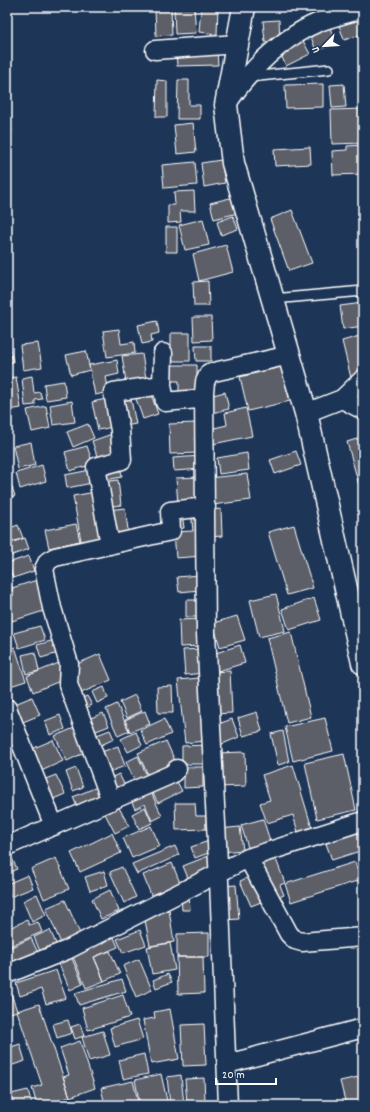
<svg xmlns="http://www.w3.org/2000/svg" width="370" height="1112" font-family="Dekko,sans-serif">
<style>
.building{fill:#5c5f67;stroke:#fff}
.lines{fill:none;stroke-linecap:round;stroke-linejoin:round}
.lane-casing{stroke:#fff;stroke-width:12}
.street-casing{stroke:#fff;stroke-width:21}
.secondary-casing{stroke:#fff;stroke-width:25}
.lane{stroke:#1d3557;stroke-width:9}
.street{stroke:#1d3557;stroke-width:18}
.secondary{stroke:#1d3557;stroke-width:22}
</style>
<rect width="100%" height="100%" fill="#1d3557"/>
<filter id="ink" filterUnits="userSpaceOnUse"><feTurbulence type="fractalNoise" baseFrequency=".025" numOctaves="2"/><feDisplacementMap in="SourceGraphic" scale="8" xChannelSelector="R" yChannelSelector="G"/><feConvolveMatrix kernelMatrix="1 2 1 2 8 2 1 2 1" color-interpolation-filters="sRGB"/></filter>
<g filter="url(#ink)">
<path class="building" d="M155,7H171L172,35L156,36Z
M174,7H194L196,33L175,34Z
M201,7H218L217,34L199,32Z
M285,7H327V10L286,11Z
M363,17V34L344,40L339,25Z
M279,20L280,42H265L263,21Z
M330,27L335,44L316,51L310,34Z
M302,39L310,54L286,66L279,51Z
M217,51L218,65L177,66L176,52Z
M157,80L167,81V117H156Z
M178,80H189V105H200V119H177Z
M323,84V107L286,108L285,85Z
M344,84L346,107L332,108L330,85Z
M7,106H10L12,132H7Z
M363,109V143L332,144L331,110Z
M193,123L196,152L177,154L174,125Z
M363,145V174L333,175L332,151L347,150V146Z
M310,147L311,164L275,166L274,149Z
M221,160L225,183L204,187L201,163Z
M195,162L197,185L164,188L162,165Z
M194,191L195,211H180L181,222L168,223V205H175L174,192Z
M234,197L238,213L214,219L210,203Z
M292,210L312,263L289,271L270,219Z
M233,216L238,229L221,235L217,222Z
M203,219L209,245L185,250L179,225Z
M166,227H177V252H166Z
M226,245L233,272L199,281L193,254Z
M208,281L209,306H194L193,282Z
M363,303V326L343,329L340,306Z
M193,317H211L212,340L194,341Z
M157,321L159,333L151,335L152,342L142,344L138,325Z
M119,329L121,344L134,342L135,353L107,357L103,331Z
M171,333H190V361H171Z
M363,335V370L351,378L342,341Z
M38,343L42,367L23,370L20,345Z
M195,346H211V361H196Z
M7,348H10L13,362L7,364Z
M86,351L90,370L71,375L66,355Z
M142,354L147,385L127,388L122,356Z
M117,360L119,374L106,377L109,392L95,395L89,365Z
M169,365H197V397L179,396V381H169Z
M281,367L290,401L248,411L240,377Z
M32,376L34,393L40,392L42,399L35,400V405L25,406L22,378Z
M16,377L21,408L9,410L7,378Z
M64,381L66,397L46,400L44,384Z
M150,391L158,414L143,419L135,396Z
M225,392L229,409L212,413L209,396Z
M130,395L136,424L125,426L119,398Z
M111,398L117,426L98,430L92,402Z
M72,401L75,422L53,425L50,405Z
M46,406L50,428L32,432L27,410Z
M246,408L252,436L213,444L210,429L227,425L225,413Z
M196,423L198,453L170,454L169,424Z
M88,424L94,438L73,447L67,432Z
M112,434L119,455L99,462L92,441Z
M363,437V484L359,485L347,442Z
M31,442L35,465L18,469L13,446Z
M87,446L93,464L70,471L65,452Z
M296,451L301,465L275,474L270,460Z
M247,453L249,470L219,474L217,458Z
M201,456L202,469L174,471L173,458Z
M120,464L122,477L105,480L103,467Z
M42,465L46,481L20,489L16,473Z
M90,470L92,483L67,488L65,475Z
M247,474L251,500L212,505L208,478Z
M200,477L201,504L178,505L176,478Z
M118,480L121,505L105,507L102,482Z
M11,484L15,496L7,499V485Z
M95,492L103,542L82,546L73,496Z
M125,508L129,537L111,539L107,510Z
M221,509L222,536L210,537L209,510Z
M199,510L203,556L176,558L174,532L193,531L191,511Z
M182,513L184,528L174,530Z
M76,524L80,541L49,548L45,530Z
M18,525L23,538L7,544V529Z
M294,525L313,588L287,595L268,532Z
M25,538L29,549L7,557V544Z
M29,556L34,571L13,578L8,563Z
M7,572L12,588L7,589Z
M199,575L200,590L179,592L177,577Z
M40,579L50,609L12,621L7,605V597L14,595L12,588Z
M276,594L285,631L259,637L250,600Z
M314,598L321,620L289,630L282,609Z
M186,600H201V617H186Z
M237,616L245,640L220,647L213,623Z
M202,619L203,646L180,647L179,620Z
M40,626L45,640L19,648L14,633Z
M291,632L311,717L287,723L267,638Z
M58,639L62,652L41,658L37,645Z
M240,645L245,663L218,671L213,654Z
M15,647L26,681L7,687V650Z
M202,649L204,673L185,675L183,650Z
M35,652L39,671L26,674L22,655Z
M100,654L111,680L81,693L70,667Z
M59,663L65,679L33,692L27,676Z
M230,671L232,713L214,714L212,672Z
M199,678L205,741L185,743L178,680Z
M172,686L173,713H158L157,687Z
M104,687L108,698L97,703L92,692Z
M135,695L142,711L127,718L120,702Z
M87,696L92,705L80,711L76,701Z
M32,697L40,715L18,724L10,706Z
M117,704L129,731L118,736L106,709Z
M145,711L150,724L130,732L125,720Z
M257,712L262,731L243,736L238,718Z
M103,713L109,726L91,733L86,720Z
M60,715L65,729L50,735L45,721Z
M325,718L333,751L293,761L285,727Z
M164,719L171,734L147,745L140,730Z
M232,719L239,737L220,745L213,726Z
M79,726L90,750L67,761L55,736Z
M110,730L114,739L99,746L94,736Z
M283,731L289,762L278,765L271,734Z
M136,732L142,745L128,752L121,739Z
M53,740L63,761L37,773L27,751Z
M166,741L176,763L148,775L138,753Z
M207,745V764H182V746Z
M118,746L125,766L101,775L93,755Z
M245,752L246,786L218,787L216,753Z
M344,754L356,810L317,819L305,763Z
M138,756L148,778L136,784L126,762Z
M293,765L312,828L298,832L293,815L267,823L260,803L270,800L262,775Z
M184,767H203V787L184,788Z
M76,768L83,787L73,791L66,772Z
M119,774L126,788L112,794L106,780Z
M56,775L65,794L51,800L43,780Z
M174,776L182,791L158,803L150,788Z
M102,785L107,797L78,809L73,797Z
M148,786L162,816L152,821L145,804L135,809L129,796Z
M175,803H195L196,816H206V829L176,830Z
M117,804L129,826L115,833L104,812Z
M145,807L152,823L139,829L132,814Z
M263,819L272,847L250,854L241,825Z
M151,826L160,846L132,858L123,838Z
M240,827L243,850L221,852L218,829Z
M357,827L363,850L332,860L324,838Z
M112,833L121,853L80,872L71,853Z
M212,840L216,850L195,858L191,847Z
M175,846L179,855L137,874L132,864Z
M274,854L285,883L280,885L284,895L271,900L257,861Z
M211,855L215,867L188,878L183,866Z
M11,856L17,869L7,873V858Z
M56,858L69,889L44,899L31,869Z
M355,862L360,880L291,902L285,884Z
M172,863L180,883L151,895L143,875Z
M122,867L136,897L124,903L110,872Z
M104,871L108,885L90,891L85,877Z
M28,875L33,888L10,897L7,884Z
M249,877L261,902L251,906L240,881Z
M236,885L239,919L225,920L222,886Z
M110,890L119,911L101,919L92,899Z
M37,894L46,915L32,922L23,901Z
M181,894H189L190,910H182Z
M65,900L82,938L62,946L46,908Z
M169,910L174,942L150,946L144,915Z
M27,920L29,925L38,922L42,932L10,946L7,940V929Z
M50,930L58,948L42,956L34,937Z
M140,930L146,945L123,953L117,939Z
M209,933V957H177V934Z
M113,935L118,947L94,957L104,981L86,988L71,952Z
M31,938L40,957L12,969L7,958V949Z
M170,943L175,970L152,974L147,947Z
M110,951L120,974L104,981L94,957Z
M70,954L83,984L70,990L57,959Z
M177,957H203L204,993L178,994Z
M139,959L152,990L136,997L123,966Z
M56,970L66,998L46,1004L41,989L20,996L16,983Z
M168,974L172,982L156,988L153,980Z
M122,979L126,991L79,1005L75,993Z
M7,982L17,1011L7,1014Z
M123,995L130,1017L88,1030L82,1008Z
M39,1004L70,1097L44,1105H37L32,1088L42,1085L17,1011Z
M170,1009L179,1059L151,1064L143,1020L155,1018L154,1012Z
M68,1020L72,1033L57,1038L53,1024Z
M137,1020L143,1039L115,1047L110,1028Z
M80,1024L84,1036L75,1039L71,1027Z
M204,1024L206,1065L183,1066L181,1025Z
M103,1031L110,1055L89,1061L82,1037Z
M80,1041L95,1088L70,1097L63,1077L69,1075L60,1048Z
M20,1044L25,1061L7,1067V1046L8,1048Z
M144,1054L148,1074L123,1079L119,1060Z
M161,1074L168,1105H140L135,1080Z
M181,1075L184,1105H170L167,1077Z
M363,1076V1105H346L340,1081Z
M204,1078L205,1101L187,1103L185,1079Z
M133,1081L139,1105H105L101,1088Z
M28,1090L32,1105H7V1095Z"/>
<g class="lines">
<defs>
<path id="lane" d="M249,77L329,69
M273,299L363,291"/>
<path id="street" d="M155,50L237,44
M228,102C251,69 281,38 319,22C333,17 349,13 363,9
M163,353L162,385L165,402L198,399L204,401
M342,399L363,410
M306,413L342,399L363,379
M110,545L96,467L122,460L120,430L113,392L162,385
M7,708L54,826
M111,801L68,684L69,664L52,608L44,569L48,561L55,557L171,531L170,511L206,507
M7,846L172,774L177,769
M248,858L289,934L295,940L302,942L363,937
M7,974L67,950L248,858L363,821
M227,1064L363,1028
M228,1105L219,881L206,633L204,393L205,382L209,373L290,355"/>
<path id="secondary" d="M244,7L226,105L233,163L306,413L363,663"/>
</defs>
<use href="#lane" class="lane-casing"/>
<use href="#street" class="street-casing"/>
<use href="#secondary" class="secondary-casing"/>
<use href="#lane" class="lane"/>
<use href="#street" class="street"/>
<use href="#secondary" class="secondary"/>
</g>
</g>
<rect width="370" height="1112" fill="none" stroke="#1d3557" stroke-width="24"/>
<rect x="12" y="12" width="346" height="1088" fill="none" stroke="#fff" stroke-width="1.5" filter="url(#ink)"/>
<g transform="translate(324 46) rotate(245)" stroke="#1d3557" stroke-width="3" paint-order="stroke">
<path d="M0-3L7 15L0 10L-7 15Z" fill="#ffffff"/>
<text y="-6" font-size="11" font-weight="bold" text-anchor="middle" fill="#ffffff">U</text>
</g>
<path d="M216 1078v6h60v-6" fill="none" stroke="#ffffff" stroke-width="2"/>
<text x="222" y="1078" font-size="12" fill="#ffffff" stroke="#1d3557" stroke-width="3" paint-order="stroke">20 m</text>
</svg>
